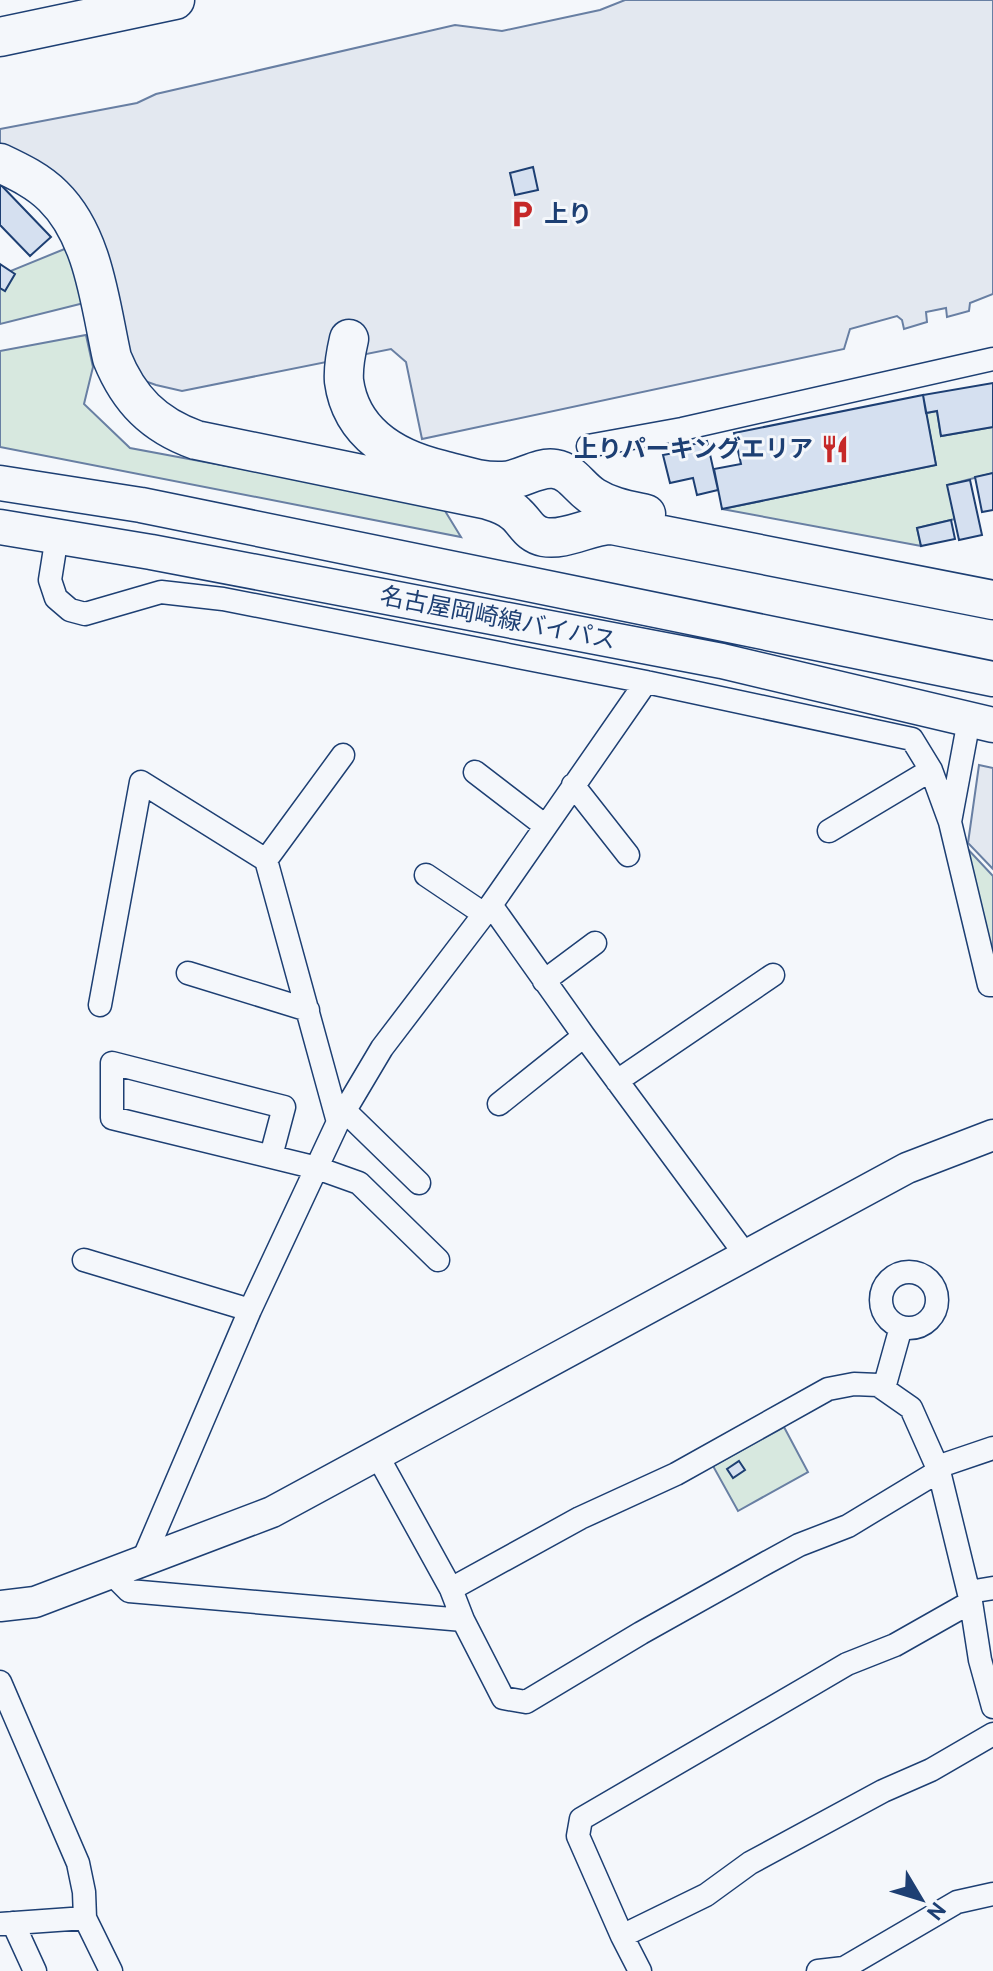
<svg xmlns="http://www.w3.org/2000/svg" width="993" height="1971" font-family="Overpass,'Noto Sans JP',sans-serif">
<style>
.green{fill:#d7e8df;stroke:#687fa3;stroke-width:2}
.parking{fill:#e3e8f0;stroke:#687fa3;stroke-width:2}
.building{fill:#d5e0f0;stroke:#1d3f73;stroke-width:2}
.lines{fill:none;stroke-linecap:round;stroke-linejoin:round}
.street-casing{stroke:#1d3f73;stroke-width:25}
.secondary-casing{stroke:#1d3f73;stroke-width:33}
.primary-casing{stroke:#1d3f73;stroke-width:37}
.highway-casing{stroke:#1d3f73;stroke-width:41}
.street{stroke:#f4f7fb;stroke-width:22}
.secondary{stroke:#f4f7fb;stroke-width:30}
.primary{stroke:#f4f7fb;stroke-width:34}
.highway{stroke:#f4f7fb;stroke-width:38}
.labels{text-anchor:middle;stroke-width:6;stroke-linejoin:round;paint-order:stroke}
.poi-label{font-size:24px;font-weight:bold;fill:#1d3f73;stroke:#f4f7fb;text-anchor:start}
.street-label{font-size:24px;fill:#1d3f73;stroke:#f4f7fb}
</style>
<rect width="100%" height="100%" fill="#f4f7fb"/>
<path class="green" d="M72,246L84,303L0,324V279L8,272Z
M86,335L93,367L84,404L130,448L442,506L461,537L0,447V351Z
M937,411L941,436L993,427V473L948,485L955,519L917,528L921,546L722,509L936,465L926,413Z
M963,844L993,876V968Z
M784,1427L808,1472L738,1511L713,1466Z"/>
<path class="parking" d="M625,0H993V294L970,303L969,311L947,317L946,308L926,312L927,322L904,329L902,320L897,316L850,329L844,349L422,439L406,362L391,349L182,391L156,385L100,365L72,246L43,205L0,178V129L137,103L156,94L455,25L502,31L600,10Z
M979,765L993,768V869L968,843Z"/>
<path class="building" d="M533,167L538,190L515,195L510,173Z
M0,184L51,237L30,256L0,225Z
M0,264L15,274L5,291L0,288Z
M993,383V427L941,436L937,411L926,413L923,395Z
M923,395L936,465L722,509L714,469L741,464L734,433Z
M707,441L718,490L697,495L693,478L670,483L663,455L674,453L673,449Z
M993,473V510L982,512L975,477Z
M970,480L982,535L959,540L947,485Z
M951,520L955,539L921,546L917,528Z
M739,1461L745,1470L733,1478L727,1469Z"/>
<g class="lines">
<defs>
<path id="street" d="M588,446L682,429L993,359
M57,536L50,580L56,598L70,610L85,614L161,592L223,599L646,682L912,739L931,770L950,822
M969,720L950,822L989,985H993
M475,772L544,825
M573,785L628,855
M829,831L931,770
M266,860L343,755
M426,875L484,914
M491,905L584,1036L745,1254
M188,973L308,1010
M544,981L595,943
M100,1005L141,782L266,860L338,1122
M617,1081L773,975
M499,1104L584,1036
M345,1111L419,1183
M271,1156L284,1107L112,1063V1118L317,1168L359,1183L438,1260
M84,1260L250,1310
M881 1300a28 28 0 1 1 56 0a28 28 0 1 1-56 0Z
M884,1388L901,1327
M377,1455L451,1589L463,1620L503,1698L526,1702L641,1633L766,1563L799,1545L848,1526L939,1471
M937,1467L993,1448
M143,1560L250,1310L338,1122L382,1048L491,905L646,682
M111,1573L129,1591L463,1620
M451,1589L580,1518L676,1474L828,1389L854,1384L878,1385L911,1408L939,1471L971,1602L980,1660L993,1707
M969,1592L993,1588
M0,1682L78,1863L84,1892L85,1918L111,1971
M13,1923L35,1971
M0,1924L85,1918
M622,1936L706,1895L750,1863L883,1791L931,1770L993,1734
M640,1971L622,1936L578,1836L581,1819L813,1684L847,1664L895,1645L971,1602
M818,1971L844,1968L957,1902L993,1894"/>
<path id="secondary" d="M0,1606L35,1602L272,1512L907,1168L993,1135"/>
<path id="primary" d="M0,483L141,505L993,679
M0,527L151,552L722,661L993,725"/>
<path id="highway" d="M0,37L175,0
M0,163C19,172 38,181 53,196C94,236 100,304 112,358C129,400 154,425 196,440L488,500C498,503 508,506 516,514C526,523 529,534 544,537C566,541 590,525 612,525L993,600
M349,339C346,352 343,368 344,381C351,434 396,459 442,470C462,475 481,482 502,481C521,481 537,466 555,469C573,472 579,488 594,497C610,507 628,510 646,514"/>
</defs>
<use href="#street" class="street-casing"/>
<use href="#secondary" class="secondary-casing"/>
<use href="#primary" class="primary-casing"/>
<use href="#highway" class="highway-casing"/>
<use href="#street" class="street"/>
<use href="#secondary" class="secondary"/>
<use href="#primary" class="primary"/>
<use href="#highway" class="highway"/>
</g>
<defs>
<symbol id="parking-bare" viewBox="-9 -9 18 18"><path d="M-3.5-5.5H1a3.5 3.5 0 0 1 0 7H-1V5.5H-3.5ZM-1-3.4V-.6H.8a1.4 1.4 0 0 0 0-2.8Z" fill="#c62828" stroke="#f4f7fb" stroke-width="2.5" paint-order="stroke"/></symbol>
<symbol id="restaurant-bare" viewBox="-9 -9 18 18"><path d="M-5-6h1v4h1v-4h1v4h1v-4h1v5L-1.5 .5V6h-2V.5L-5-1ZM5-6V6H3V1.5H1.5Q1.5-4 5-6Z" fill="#c62828" stroke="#f4f7fb" stroke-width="2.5" paint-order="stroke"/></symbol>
</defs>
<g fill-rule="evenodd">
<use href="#parking-bare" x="502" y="194" width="40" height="40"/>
<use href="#restaurant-bare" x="815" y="429" width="40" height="40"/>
</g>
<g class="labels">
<g class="poi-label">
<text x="544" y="222">上り</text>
<text x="813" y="457" text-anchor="end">上りパーキングエリア</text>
</g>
<g class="street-label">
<text transform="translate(498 618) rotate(11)" y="8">名古屋岡崎線バイパス</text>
</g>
</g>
<g transform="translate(921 1899) rotate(128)" stroke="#f4f7fb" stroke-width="6" paint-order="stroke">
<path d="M0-6L14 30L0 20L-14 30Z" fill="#1d3f73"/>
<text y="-12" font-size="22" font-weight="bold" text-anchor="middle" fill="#1d3f73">N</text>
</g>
</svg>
